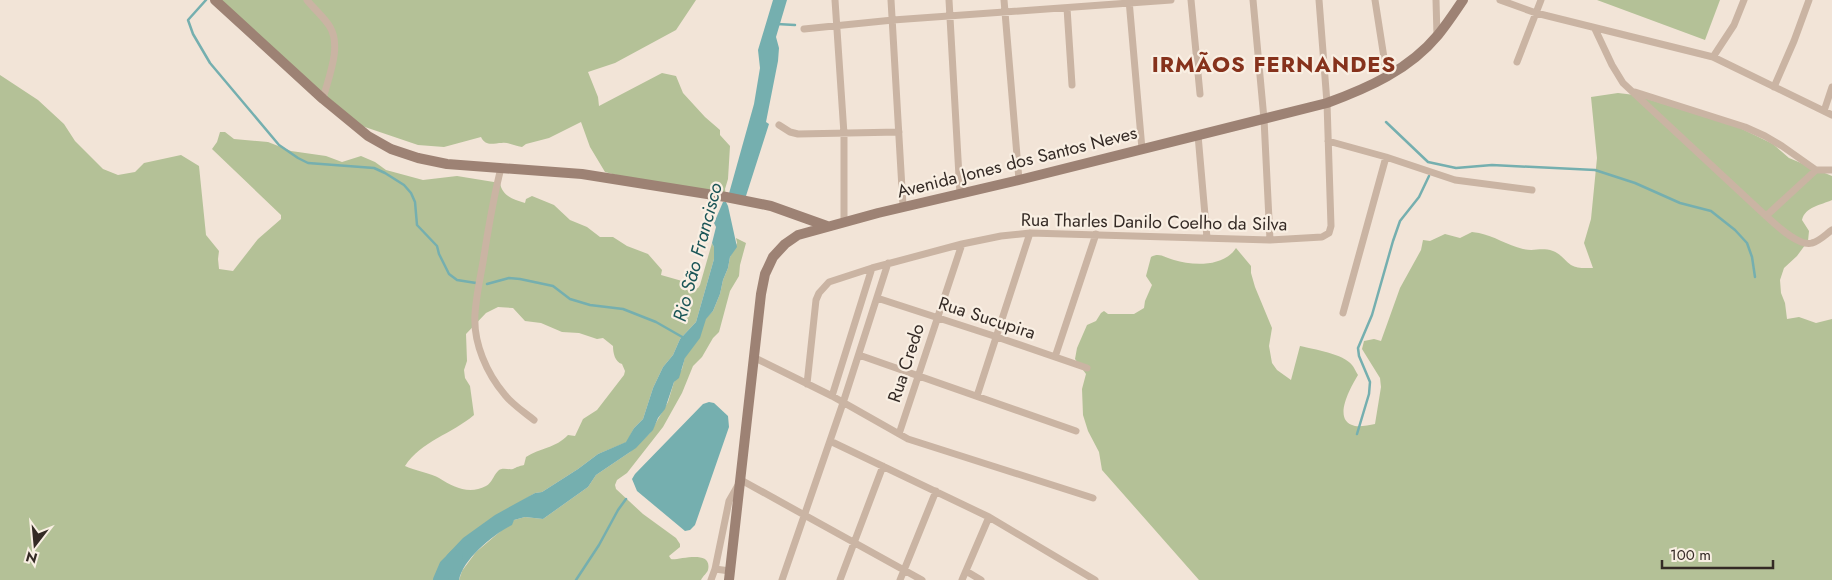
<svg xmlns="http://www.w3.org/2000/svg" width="1832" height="580" font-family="Jost,sans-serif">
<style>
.green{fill:#b4c197;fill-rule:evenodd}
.water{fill:#75afaf}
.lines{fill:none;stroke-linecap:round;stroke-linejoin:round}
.stream{stroke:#75afaf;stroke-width:2.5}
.river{stroke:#75afaf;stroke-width:14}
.street{stroke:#cab4a3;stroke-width:7}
.secondary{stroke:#9d8274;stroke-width:10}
.labels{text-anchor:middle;stroke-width:4.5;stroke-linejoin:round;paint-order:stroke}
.street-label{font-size:18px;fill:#342a25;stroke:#f9efe3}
.water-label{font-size:19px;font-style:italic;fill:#1a5557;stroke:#f9efe3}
.district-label{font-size:22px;font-weight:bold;letter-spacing:1px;fill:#86321c;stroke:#f9efe3}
</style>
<rect width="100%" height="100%" fill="#f2e4d7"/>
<path class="green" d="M217,0H696L676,30L615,63L588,72L598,97L599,106L662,73L676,76L683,93L705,117L720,130V135L730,146L728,179L725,189L726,197L639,181L605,172L590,147L581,122L549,138L526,144L522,147C515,146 508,142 502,143C493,143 486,147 481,137L444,147L418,145L359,125Z
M1597,0H1720L1705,40Z
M0,75L38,100L64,124L75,141L103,169L118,175L135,172L144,163L181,155L199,166L206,235L219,251L218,259L219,269L233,271L258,239L281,219V215L212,149L217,142L220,132H225L234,139L268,142L291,151L326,156L342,162L361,156L375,162L386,170L423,180L457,176L500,183C502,196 513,199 525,203L526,199L532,196L554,205L570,220L587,227L600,237H613L627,246L648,254L662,270L661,275L689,283L692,290L698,288L700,285L712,243L714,247V259L696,322L680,339L673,355L663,367L653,388L643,419L634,428L627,442L598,454L578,469L542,492L535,493L519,503L446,556L441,580H0ZM498,307L513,308L525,321L541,323L562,332L579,333L597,339L603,338L613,346C613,353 615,362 622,364L625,371L624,375L597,410L583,419L575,436L568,435C556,448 540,448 526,457L524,465C519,466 517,467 513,469C508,470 502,467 498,471C493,476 492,483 486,486C469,495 453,487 439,478C433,474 413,470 405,466C421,441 452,434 474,415L470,386L465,378L464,370L467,361L466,334L486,313Z
M1618,93L1635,95L1740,128L1773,144L1789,158L1832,176V200C1821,205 1805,207 1802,220L1809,231L1808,241L1797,256L1784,268L1780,280L1781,293L1785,303L1787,319L1799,317L1816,323L1832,319V580H1199L1102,470L1099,452L1088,431L1083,415L1082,389L1086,374L1075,359L1077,348L1087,325L1096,321L1101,313L1104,311L1108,314H1134L1144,308L1145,301L1152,285L1146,276L1151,257C1160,252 1165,258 1174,260C1193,266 1224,267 1236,248L1251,266V273L1255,287L1272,328L1269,346L1272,363L1277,370L1291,380L1300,346C1313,349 1344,354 1352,365C1354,367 1356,372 1358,375C1351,387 1331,421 1355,426C1361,427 1369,425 1375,424L1381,387L1380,378L1362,349L1364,341L1374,339L1381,341L1400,288L1421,250L1423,240L1430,241L1445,234L1460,238L1472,232L1479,233C1494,236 1507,245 1523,249C1535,252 1540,247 1553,251C1561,254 1564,260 1571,265C1577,269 1586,268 1593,268L1584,243L1591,219L1597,158L1591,97Z
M736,238L746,243L740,265L739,276L730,291L719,332L713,338L702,357L693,366L682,393L663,427L627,473L617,480L615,485L616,489L643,514L676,538L680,544V547L669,556L671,559C677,561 713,548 708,570C707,573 703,576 701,580H459L462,571L476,552L514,520L525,517L543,519L588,487L596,475L630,452L650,433L668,402L674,382L682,369L685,357L706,318L713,311L720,294L723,280L728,268L730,257L737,243Z"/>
<path class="water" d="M773,0H787L776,37L779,48L778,61L766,122L769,124L745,199L728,197L754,104L760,68L758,50Z
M723,202H726L728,206L737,247L730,257L728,268L723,280L720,294L713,311L706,319L700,338L685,358L679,378L674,382L665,409L658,418L653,430L636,448L596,475L588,487L543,519L525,517L514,520L512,525C494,534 463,559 459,580H441L446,556L463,538L495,515L535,493L542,492L578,469L598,454L626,442L634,428L643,419L653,388L663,367L673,355L680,339L696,322L714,259V247L712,243L716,227L714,223Z
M709,402L714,403L728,416L729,427L695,525L690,530L685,531L637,491L632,479L635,474L703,404Z"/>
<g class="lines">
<path class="stream" d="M206,0L188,20L193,34L210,63L279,145L298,158L308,163L374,168L385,173L404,185L411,193L415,202L417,225L437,246L439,254L449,274L457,280L476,283
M777,24L795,25
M1386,122L1428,162L1456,168L1492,165L1595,170L1635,183L1680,203L1711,211L1735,230L1747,243L1752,257L1755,277
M487,284L509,278L520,279L553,286L570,299L590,305L623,309L656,322L684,338
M1357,434L1369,394L1370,382L1359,356L1358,348L1372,315L1393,241L1400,221L1419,197L1429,176
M576,580L599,545L618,510L626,499"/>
<path class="river" d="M440,580L446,566L456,556"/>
<path class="street" d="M307,0C314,9 324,17 330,27C342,47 328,78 323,99
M835,0L844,134V221
M891,0L903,206
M949,0L960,194
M1004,0L1019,180
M1129,0L1142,149
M1191,0L1200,94
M1253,0L1264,119L1270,240
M1375,0L1387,77
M1436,0L1437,36
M1500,0L1536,13L1713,57L1832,115
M1067,8L1072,85
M804,29L893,20L1171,0
M1595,29L1612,65L1623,83L1766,216C1776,225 1799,247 1812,243C1820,241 1826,234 1832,230
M1713,57L1734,25L1744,0
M1517,62L1541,0
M1774,87L1794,41L1809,0
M1635,92L1745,127L1765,136L1782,146L1816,170H1832
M1824,111L1832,87
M779,125L790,132L798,134L899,132
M1198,135L1207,238
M1328,141L1386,157L1455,180L1532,190
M501,168C493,199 488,230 483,262C480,279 476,297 475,314C473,343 487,374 505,395C513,405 524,412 534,420
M1766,216L1816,170
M877,298L997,337L1087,368
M1343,313L1386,157
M859,355L1076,431
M753,357L832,396L908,439L1093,498
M1055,357L1096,234
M807,384L816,300L819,293L829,282L872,268L962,244L1001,236L1030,233L1270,240L1322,237L1329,233L1331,226L1327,103L1319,0
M832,396L872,268
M977,396L1030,233
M899,434L962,244
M830,441L989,517L1095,580
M715,569L729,501L741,480L922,580
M966,571L981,580
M711,580L715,569L730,571
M782,580L843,403L888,263
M840,580L883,466
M900,580L936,491
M962,580L989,517"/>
<path class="secondary" d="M215,0L323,99L368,136L391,149L418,158L447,164L582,174L726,197L771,206L827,226
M729,580L761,294L765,274L773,257L785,244L798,235L878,213L1019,180L1327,103C1368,88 1409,70 1438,35C1447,24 1455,12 1463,0"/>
</g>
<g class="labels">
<g class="street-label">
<text transform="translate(1017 162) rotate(-14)" y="6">Avenida Jones dos Santos Neves</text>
<text transform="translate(1154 222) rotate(1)" y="6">Rua Tharles Danilo Coelho da Silva</text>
<text transform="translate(987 318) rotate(18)" y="6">Rua Sucupira</text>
<text transform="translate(906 363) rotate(-72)" y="6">Rua Credo</text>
</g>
<g class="water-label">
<text transform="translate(697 252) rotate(-75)" y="7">Rio São Francisco</text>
</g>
<g class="district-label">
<text x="1274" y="72">IRMÃOS FERNANDES</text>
</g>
</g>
<g transform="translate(35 545) rotate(196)" stroke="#f9efe3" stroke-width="4" paint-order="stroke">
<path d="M0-4L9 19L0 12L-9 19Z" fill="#342a25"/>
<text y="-8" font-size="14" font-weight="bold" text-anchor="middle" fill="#342a25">N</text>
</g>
<path d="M1662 560v8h111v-8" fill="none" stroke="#342a25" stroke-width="2.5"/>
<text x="1670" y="560" font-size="15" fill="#342a25" stroke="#f9efe3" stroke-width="4" paint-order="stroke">100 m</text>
</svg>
